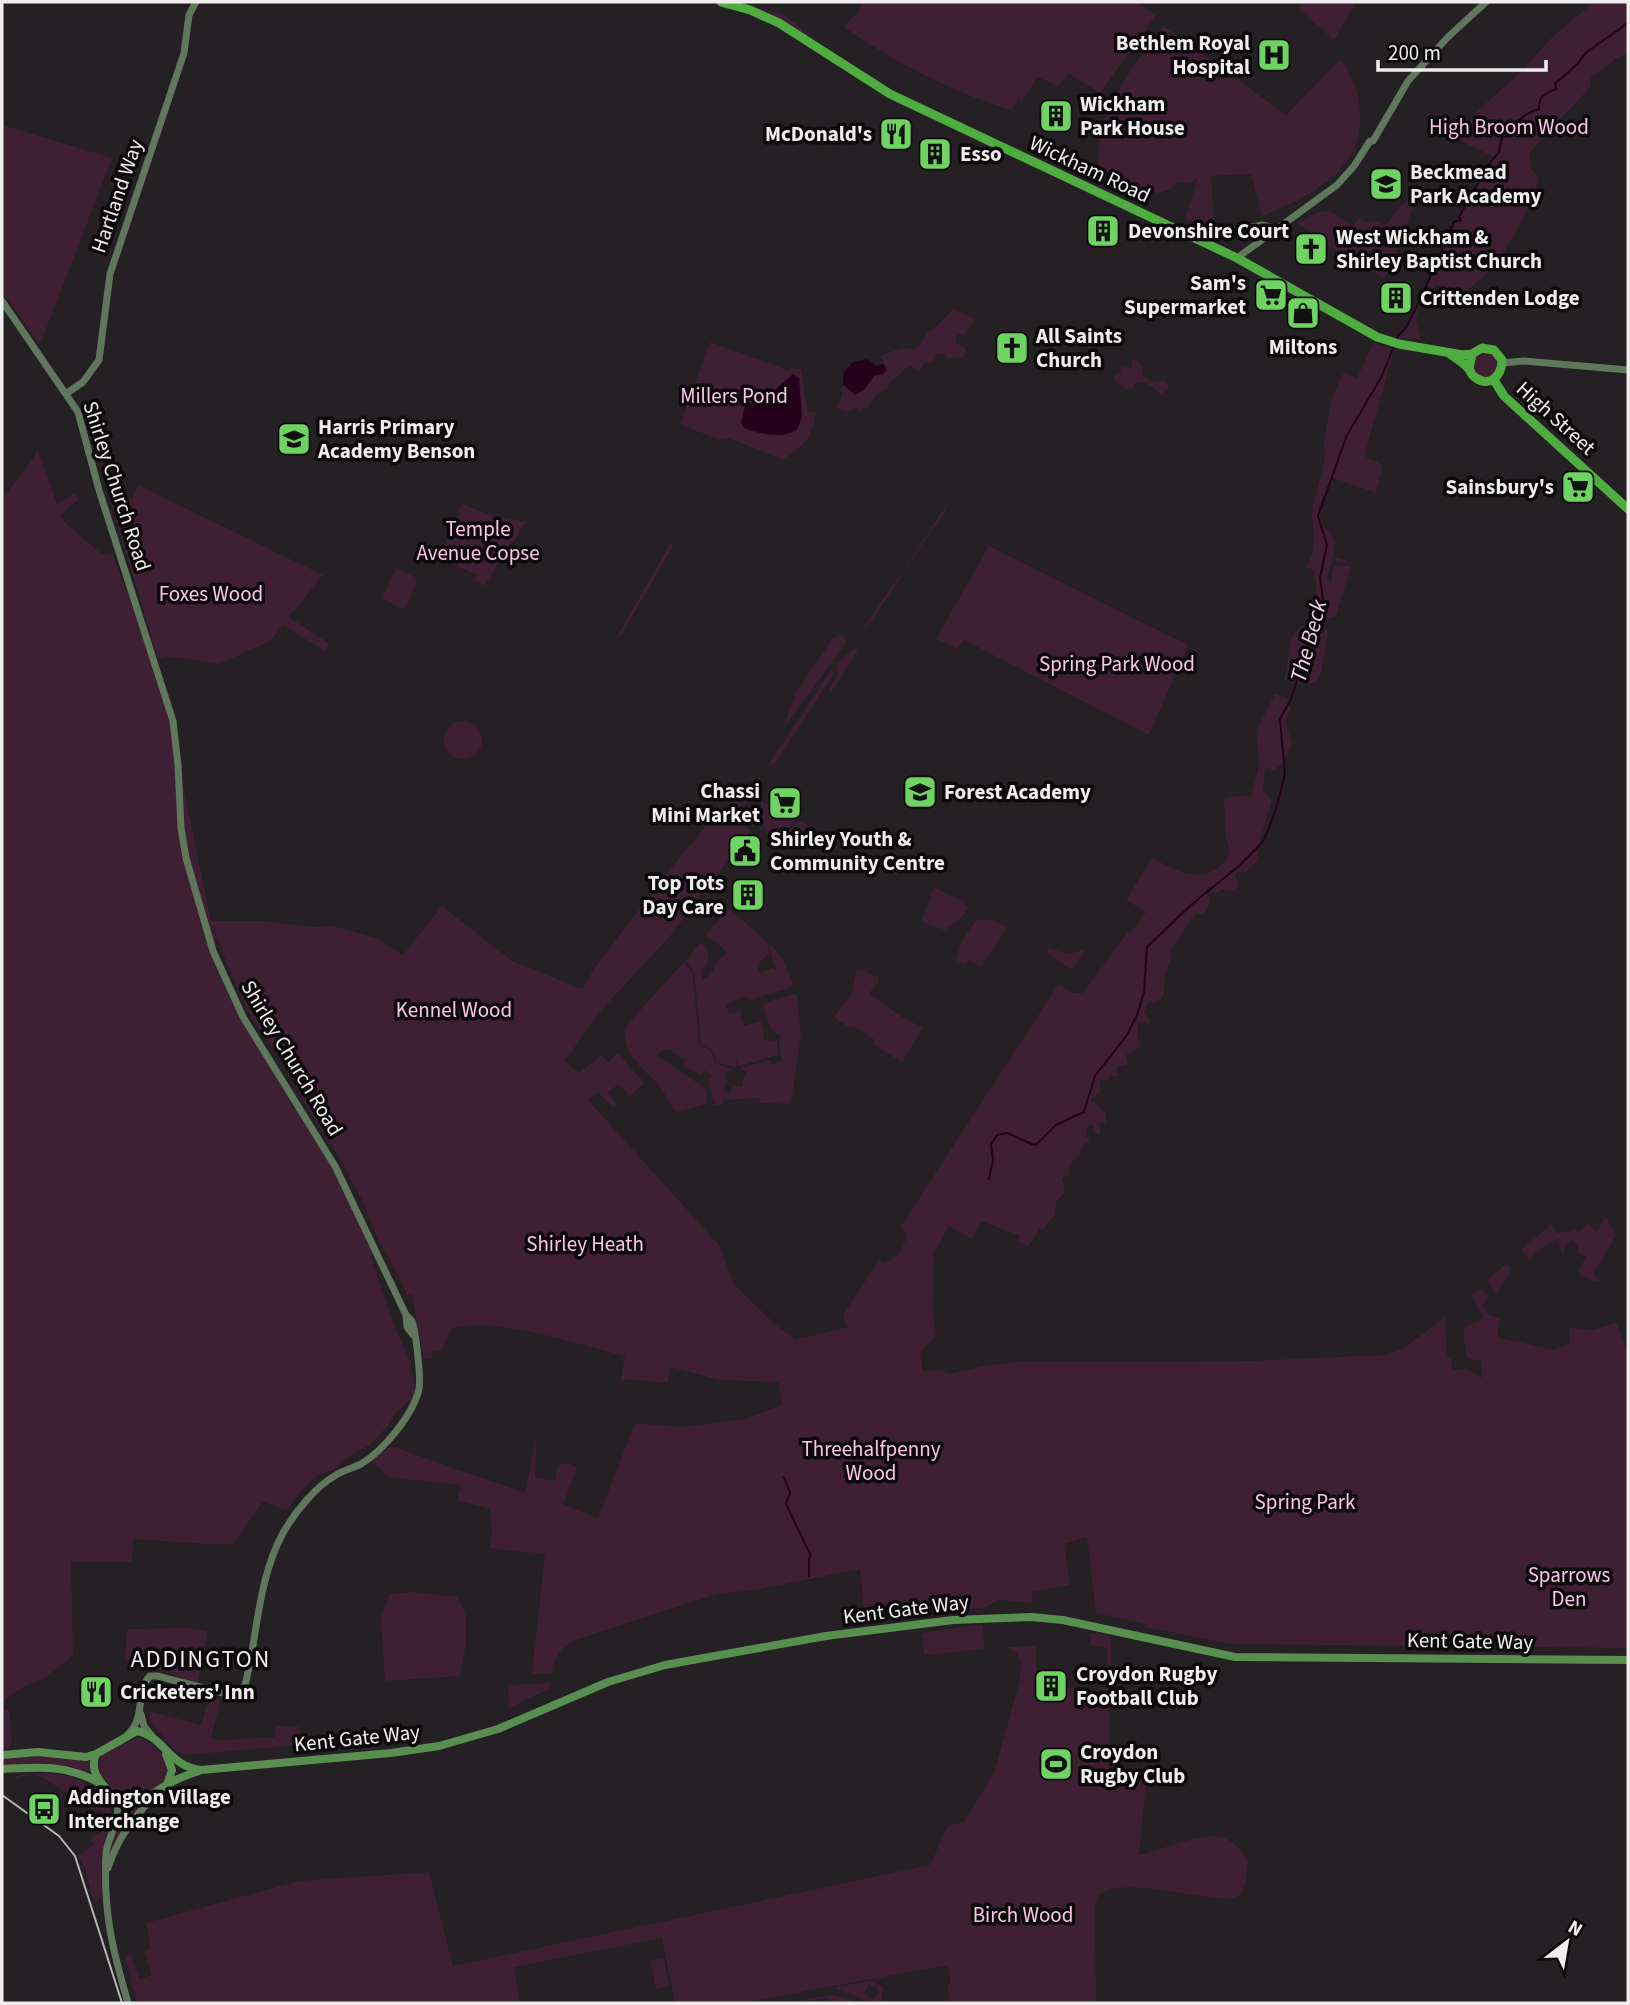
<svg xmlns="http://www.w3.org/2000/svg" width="1630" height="2005" font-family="'Source Sans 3',sans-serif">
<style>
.green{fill:#3e1f34}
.water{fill:#25011c}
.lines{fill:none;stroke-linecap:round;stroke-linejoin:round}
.stream{stroke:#25011c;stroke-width:2}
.secondary{stroke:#5f775a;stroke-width:7}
.primary{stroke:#588e4f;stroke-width:8}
.highway{stroke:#4fac41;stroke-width:9}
.tram{stroke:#b9b6b8;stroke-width:2}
.labels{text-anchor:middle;stroke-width:7;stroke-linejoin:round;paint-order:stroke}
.poi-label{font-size:21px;font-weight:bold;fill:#f0edef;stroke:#0c0a0b;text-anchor:start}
.park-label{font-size:21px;fill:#fac5e8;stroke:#0c0a0b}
.street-label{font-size:21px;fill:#f0edef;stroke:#0c0a0b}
.water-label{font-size:23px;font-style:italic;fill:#f5d1e8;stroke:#0c0a0b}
.quarter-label{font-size:24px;letter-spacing:2px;fill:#f0edef;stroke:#0c0a0b}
</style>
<rect width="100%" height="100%" fill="#242023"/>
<path class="green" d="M862,2H1137L1156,15L1100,93L1068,73L1058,86L1037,77L1021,104L1019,98L1012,110C953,93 894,62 844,27L859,10Z
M1300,2H1338L1342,4L1343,2L1355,4L1334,40L1300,10Z
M1594,2H1628V53L1617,58L1591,77L1590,87L1529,154L1531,169L1539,178L1529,208L1498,263L1458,299L1437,285L1422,302L1415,319L1421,339L1397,338L1409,323L1425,292L1454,222L1461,220L1459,217L1494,157L1459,140L1463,134L1450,126L1454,120L1467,127L1477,111L1520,73L1552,37Z
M759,7L785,15L817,40Z
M1164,26L1286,115L1341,59C1351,73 1357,88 1359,104C1370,167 1312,197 1262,216L1251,174L1211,176L1214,224L1185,219L1198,178L1188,184L1179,182C1175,185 1169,190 1165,191C1147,198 1112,176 1099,164C1094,111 1134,66 1164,26Z
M2,125L112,158L40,345L2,292Z
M1407,199L1415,203L1385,279L1332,248L1298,223C1326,206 1327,207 1353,226L1359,218L1365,222L1373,221L1386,225Z
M953,309L976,319L964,335L959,334L955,338L957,344L965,348L966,351L963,357L948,359L943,353L936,355L934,362L925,363L919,371L915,370L910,365L892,381L887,389L875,395L867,409L864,407L860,410L857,407L848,412L839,409L837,406L842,395V387L844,386L855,395L866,387L874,375L883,374L886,366L880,357L882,355L902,348L914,349L918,347L927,333L935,328Z
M710,342L788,370L792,368L801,370L808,412H816C811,443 806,441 783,460L729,438L719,440L680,424Z
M1373,343L1394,350L1365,453L1367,458L1377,461L1383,467L1376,492H1374L1333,478L1318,508L1322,524L1335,540L1333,556L1350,562H1338L1333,557L1327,578L1331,581L1334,566H1351L1336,616L1322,620V626L1328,632L1321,674L1315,683L1298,684L1284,680C1290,666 1285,648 1294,634C1304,620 1312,628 1308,606L1317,594L1313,570L1306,567L1312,554L1314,541L1312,511L1325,458L1324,440L1330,406L1333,395L1344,372L1357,378Z
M1472 365a13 13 0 1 1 26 0a13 13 0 1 1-26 0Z
M1135,359L1143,366L1142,372L1145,378L1157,382L1163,380L1168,384V390L1161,394C1155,388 1145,382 1135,382L1134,387L1126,389L1115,381L1113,375L1121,372V366L1130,369L1132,367L1131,362Z
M38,451L57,504L75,493L78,500L61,515L63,521L103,555L112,553L161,679L211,921H262L315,927L333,926L376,938L403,955L442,906L512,961L582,989C589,981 590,973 596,966C619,935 643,905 666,875C682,853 702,834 716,810L724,812L750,829L748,835L670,936L597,1015L565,1061L579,1073L601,1055L608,1062L618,1053L644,1083L630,1096L618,1084L608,1093L617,1104L613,1107L598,1092L588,1100L719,1245L734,1284L780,1329L791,1335L794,1340L848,1327L843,1315L879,1260L885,1263L899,1254L907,1237L901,1226L1058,985L1074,993H1083L1125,936L1126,931L1130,933L1146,912L1126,900L1152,858C1172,868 1197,884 1218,868C1224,863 1228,857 1229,850C1229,843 1226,840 1225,834C1224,823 1226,813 1223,801L1226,797L1251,796L1259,766L1256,731L1275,694L1287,698L1291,709L1285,721L1292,743L1283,763L1274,770L1265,768L1263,790L1272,800L1257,851L1258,856L1255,863L1244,873L1238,871L1235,877L1239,882L1237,888L1230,891L1223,889L1217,893L1211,892L1209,887L1206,890V894L1210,898L1209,905L1204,914H1195L1170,952L1172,958L1165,973L1164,994L1161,1000L1154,1003L1149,1001L1144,1012L1150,1021L1149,1025L1143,1022L1138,1023L1137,1035L1141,1046L1126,1055L1128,1064L1118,1066L1116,1070L1118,1076L1111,1075L1109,1080L1100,1081V1092L1090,1101C1098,1105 1108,1109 1106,1122L1099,1124L1100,1133L1098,1135L1093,1131L1094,1125H1088L1086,1134L1090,1142L1083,1144L1079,1157L1073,1161L1068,1169L1070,1174L1062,1179L1065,1192L1056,1202L1055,1216L1048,1222L1045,1229H1039L1029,1246L1018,1242L1020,1236L981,1221L972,1239L949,1226L934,1253L933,1310L936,1336L920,1353L923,1371L941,1370L949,1374L984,1366L1017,1362L1246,1361L1385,1355L1404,1348L1445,1317L1447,1357L1451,1358L1452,1370L1468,1369L1482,1378L1481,1361L1467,1358L1463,1336L1465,1326L1480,1321L1483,1316L1471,1295L1482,1289L1489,1296L1483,1306L1489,1315L1500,1318L1497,1337L1553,1350L1570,1344L1569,1328L1591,1330L1617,1323L1628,1354V1648L1231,1644L1145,1627V1624L1096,1613L1087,1537L1064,1544L1070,1585L1032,1592V1604L999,1599L987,1607L865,1620L860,1569L755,1590L717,1594L575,1640C561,1649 553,1657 552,1674H532L545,1554L489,1548L492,1532L490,1509L457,1500L461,1485L387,1477L372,1460L391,1446L525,1493L536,1437L535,1477L555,1481L558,1465L566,1463L577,1467L563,1505L598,1518L635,1423L681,1427L744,1419L783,1405L778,1382L720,1380L670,1367L668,1383L626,1379L620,1383L625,1356C579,1345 495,1315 451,1329L442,1351H434L431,1358L424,1359L412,1295H408L378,1239L362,1200L341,1160L303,1101L291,1075L252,1019L230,972L212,924L222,972L292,1100L290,1103L294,1110L297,1107L339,1177L375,1254L371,1257L392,1319L409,1361L417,1394L396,1413L391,1422L370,1445L345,1459L332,1471C314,1471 297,1497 287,1510L263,1502L233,1544H207L134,1539L131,1562H71L73,1655L45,1678L21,1688L2,1702V500Z
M138,485L323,575L289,617L330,644L325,651L283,625L270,641L219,664L167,656L158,658L107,491L132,499Z
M948,503L946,510L907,567V565Z
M462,504L493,516L526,522L484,586L475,581L477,575L439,558Z
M671,542L673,546L618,640L617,637Z
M989,546L1188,645L1149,735L964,640L958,649L936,639Z
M396,568L415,577L417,581L407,606L402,609L382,598Z
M903,574L872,620L858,636L900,575Z
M840,635L845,637L846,643L783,729L796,692L833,638Z
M855,647L858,650L831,693L829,690L838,675L837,663Z
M832,669L834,673L828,683L776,762L771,765L770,762Z
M444 740a19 19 0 1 1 38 0a19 19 0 1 1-38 0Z
M742,785L751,787L753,794L749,803L739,808L730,803L727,797L730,793Z
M761,801L796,819L775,843C764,833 759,816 761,801Z
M798,820L807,824L795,846L782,839Z
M935,888L962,901L968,907L964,915L945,930L921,922L933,890Z
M728,908L763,938L767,942L769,954L761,960L758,970L761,972L773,968L777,972L769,948L772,945L783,960L793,983L791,987L749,1000L747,996L726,1004L729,1014L740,1011L744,1026L761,1021L764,1032L763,1040L777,1041L778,1055L739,1066L736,1057L737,1067L717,1063L712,1050L701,1044L694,972L686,960L701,942L707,949L709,961L701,972L703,979H706L713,971L714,965L727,952L706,935Z
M976,920H991L1008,927L981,967L968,960L966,964L958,963L956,960L962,940Z
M1049,948L1068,954L1086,949L1072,970L1046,953Z
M684,962L693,973L699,1044L711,1051L716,1064L731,1069L724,1074L727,1081L723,1089L729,1093L734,1086H743V1078L747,1072L740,1068L770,1060L772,1065L781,1061L779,1039L781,1036L771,1029L763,1006L767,1002L793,994L797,995L801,1035L791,1104L760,1103L759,1098L724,1100L722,1105H715L708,1081L711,1075L704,1070L700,1074L683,1066L685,1060L684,1059L669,1049L661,1050L658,1056L705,1088L707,1104L676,1112C670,1105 666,1095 661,1088C647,1070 618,1053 626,1026Z
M857,969L879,977L878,985L875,984L869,994L905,1019L923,1027L902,1062L873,1044L875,1040L854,1026L851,1029L834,1017L851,994Z
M1606,1217L1616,1235L1594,1273L1598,1281L1595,1282L1580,1275L1579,1269L1586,1257L1577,1252L1579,1248L1573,1240L1565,1246L1564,1252H1561L1559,1239C1547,1243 1538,1250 1529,1260L1521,1250L1550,1225H1553L1555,1233L1572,1231L1574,1227L1578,1232L1588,1224L1596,1232Z
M1507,1263L1512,1269L1497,1294L1490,1286L1488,1280Z
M415,1592L443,1596L457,1595L466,1616V1644L460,1676L385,1681L381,1616L390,1594Z
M983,1624L984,1649L929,1655L924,1654L922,1633Z
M189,1628L208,1632L198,1683L125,1659L127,1629Z
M1090,1633L1111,1636L1109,1779L1146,1781L1139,1855C1161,1851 1203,1830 1224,1838C1235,1842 1242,1852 1248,1860C1247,1870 1247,1890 1238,1896C1233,1900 1223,1898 1217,1898C1187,1896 1129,1880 1104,1892C1098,1894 1097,1898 1095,1904L1096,2003H950L947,1986L951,1984L947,1965L742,2003H675L662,1938L514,1967L520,2003H137L125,1956L131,1955L139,1979L152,1975L144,1951L151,1948L146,1923L299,1881L429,1872L453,1966L930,1865C935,1857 943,1831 948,1827C953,1824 960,1824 965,1821L994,1773L1020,1680L1021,1662L1018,1654L1006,1647L1036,1646V1679L1084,1691L1085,1700L1090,1692L1105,1694L1107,1648L1090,1645Z
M551,1683V1688L509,1708L508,1685Z
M209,1697L221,1699L211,1738L221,1740L275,1737L276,1726L300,1727L299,1745L184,1755L174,1750L151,1722L148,1711L201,1725Z
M9,1709L12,1744L8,1748L2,1749V1711Z
M138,1737C153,1741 175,1763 166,1779C161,1788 146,1794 138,1800C119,1798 103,1784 98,1765L103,1754Z
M42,1756L92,1759L93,1775C63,1759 35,1764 2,1766V1758Z
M23,1774C53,1774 74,1770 97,1791C106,1799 110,1803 112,1814L90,1809L45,1779L36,1775L29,1774L14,1780L18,1775Z
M121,1802H147C130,1818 119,1833 110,1854C112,1836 123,1821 121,1802Z
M108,1828L101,1874V1899L94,1902L85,1869L77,1855L94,1845L90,1838Z
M664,1958L669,1986L656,1989L650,1960Z
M868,1981L878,1982L874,1987L869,1984L864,1993L873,1999L880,1991L876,1988L878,1984L883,1987L881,2003C864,2003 854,1993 837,1989V1987Z
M833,1995L846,1998L858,2003L829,2001L827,1998L802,2002L806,1999Z"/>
<path class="water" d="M868,359L876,366L883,364L887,370L883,374L874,376L864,390L855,395L843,384V373L853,362Z
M793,374L799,378L802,417L797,430C782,439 760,434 744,428L741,422L745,407L752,402L766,404L777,388Z"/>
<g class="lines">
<path class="stream" d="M1397,338C1400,333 1404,331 1407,326C1425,292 1439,255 1454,222L1461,220L1459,217L1487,167L1499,152L1502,137L1512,136C1514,122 1525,113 1539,109C1538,96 1546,93 1556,89L1555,83C1565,77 1569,70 1578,64C1583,49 1616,35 1628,22
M989,1179L993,1160L991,1144L997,1135L1007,1133L1034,1145L1038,1143L1056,1125L1084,1112L1095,1076L1127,1035L1137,1015L1144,992L1147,947L1191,905L1240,865L1256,849L1264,840L1275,812L1285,774L1280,719L1291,699L1323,600L1320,577L1327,545L1318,516L1347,435L1382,376L1394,346
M784,1477L790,1493L786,1504L811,1556L809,1559V1576"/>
<path class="secondary" d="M1196,238L1262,225L1275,228
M1237,258L1337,185L1354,166L1370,141H1373L1408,81L1448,37L1486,2
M2,301L78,412L99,490L173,721L178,765L181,828L186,858L213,951L243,1017L335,1166L406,1315L412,1321C416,1332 421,1378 419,1389C413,1415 383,1451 361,1464C353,1468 344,1470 336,1475C315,1487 295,1512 283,1533C256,1583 258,1640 243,1693L231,1695L157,1676H150C135,1692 146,1718 128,1734
M1502,363L1524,361L1628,370
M67,393L83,382L99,360L110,274L184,53L189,15L196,2
M406,1315L407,1327L413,1335
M141,1714L144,1726L152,1736
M114,1796C125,1812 108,1836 106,1853C103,1911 112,1948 128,2003
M108,1868C118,1837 134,1817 156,1794"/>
<path class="primary" d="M166,1754L172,1770L167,1785
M2,1755L38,1752L86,1757L96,1754
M2,1769C41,1767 64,1764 100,1783
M201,1770C191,1774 180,1777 170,1783C143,1798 131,1817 103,1785C95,1775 91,1766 96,1754L137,1731C165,1737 168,1766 201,1770L391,1753L439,1746L498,1729L608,1682L665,1665L826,1636L953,1620L1032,1617L1063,1620L1235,1657L1628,1660"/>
<path class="highway" d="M721,2L750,10L779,23L890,94L1237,258L1377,337L1399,344L1463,355L1472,354
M1450,354C1456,358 1464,363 1469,369C1473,375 1469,373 1476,378C1490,388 1502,375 1502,360L1494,350L1482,348L1472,354L1469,369
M1494,380L1504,396L1628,509"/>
<path class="tram" d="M2,1795L59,1836L75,1856L122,2003"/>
</g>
<defs>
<symbol id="hospital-square" viewBox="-11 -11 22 22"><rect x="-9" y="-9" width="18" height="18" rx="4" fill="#6ed360" stroke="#0c0a0b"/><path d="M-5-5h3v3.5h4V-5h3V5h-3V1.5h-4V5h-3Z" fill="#111"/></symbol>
<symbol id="building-square" viewBox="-11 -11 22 22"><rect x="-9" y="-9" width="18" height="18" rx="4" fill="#6ed360" stroke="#0c0a0b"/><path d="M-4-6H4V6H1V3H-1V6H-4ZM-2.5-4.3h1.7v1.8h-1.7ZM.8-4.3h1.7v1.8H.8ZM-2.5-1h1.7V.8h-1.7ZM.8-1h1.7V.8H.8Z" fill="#111"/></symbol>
<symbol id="restaurant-square" viewBox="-11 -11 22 22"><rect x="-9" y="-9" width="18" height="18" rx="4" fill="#6ed360" stroke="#0c0a0b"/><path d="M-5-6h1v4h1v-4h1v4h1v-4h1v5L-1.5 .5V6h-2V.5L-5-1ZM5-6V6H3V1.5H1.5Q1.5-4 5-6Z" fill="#111"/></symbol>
<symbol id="school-square" viewBox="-11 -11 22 22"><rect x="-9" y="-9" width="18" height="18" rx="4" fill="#6ed360" stroke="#0c0a0b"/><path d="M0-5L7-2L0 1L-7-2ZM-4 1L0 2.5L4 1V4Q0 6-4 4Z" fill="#111"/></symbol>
<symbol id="church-square" viewBox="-11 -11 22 22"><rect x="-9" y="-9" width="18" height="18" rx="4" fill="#6ed360" stroke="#0c0a0b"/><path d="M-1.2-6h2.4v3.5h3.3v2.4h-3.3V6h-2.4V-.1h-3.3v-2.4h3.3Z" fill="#111"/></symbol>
<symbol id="supermarket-square" viewBox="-11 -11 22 22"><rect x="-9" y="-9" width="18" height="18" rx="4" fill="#6ed360" stroke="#0c0a0b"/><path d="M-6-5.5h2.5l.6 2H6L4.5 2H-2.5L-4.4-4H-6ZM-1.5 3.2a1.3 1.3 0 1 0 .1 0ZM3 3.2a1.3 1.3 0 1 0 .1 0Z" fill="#111"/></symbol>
<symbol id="shop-square" viewBox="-11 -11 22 22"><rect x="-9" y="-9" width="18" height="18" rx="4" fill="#6ed360" stroke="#0c0a0b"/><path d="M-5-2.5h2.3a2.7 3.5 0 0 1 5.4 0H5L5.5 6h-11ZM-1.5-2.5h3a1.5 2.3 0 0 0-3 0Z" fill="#111"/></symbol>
<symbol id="civic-square" viewBox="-11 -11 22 22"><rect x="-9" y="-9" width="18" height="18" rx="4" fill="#6ed360" stroke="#0c0a0b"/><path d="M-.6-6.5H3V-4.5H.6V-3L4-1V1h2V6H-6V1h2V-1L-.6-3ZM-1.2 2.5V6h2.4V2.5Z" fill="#111"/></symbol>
<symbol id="stadium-square" viewBox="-11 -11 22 22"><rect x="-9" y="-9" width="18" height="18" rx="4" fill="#6ed360" stroke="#0c0a0b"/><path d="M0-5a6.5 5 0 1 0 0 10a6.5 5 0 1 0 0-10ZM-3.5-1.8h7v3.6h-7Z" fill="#111"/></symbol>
<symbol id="bus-square" viewBox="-11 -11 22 22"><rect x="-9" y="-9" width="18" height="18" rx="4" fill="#6ed360" stroke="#0c0a0b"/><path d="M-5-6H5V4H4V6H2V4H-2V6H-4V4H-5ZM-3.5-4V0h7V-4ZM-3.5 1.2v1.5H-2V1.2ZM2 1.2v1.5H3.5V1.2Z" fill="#111"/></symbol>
</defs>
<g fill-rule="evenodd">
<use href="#hospital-square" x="1255" y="36" width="38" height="38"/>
<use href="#building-square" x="1037" y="97" width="38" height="38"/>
<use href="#restaurant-square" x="877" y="115" width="38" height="38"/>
<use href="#building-square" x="916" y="135" width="38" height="38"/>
<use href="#school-square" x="1367" y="165" width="38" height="38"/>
<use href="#building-square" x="1084" y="212" width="38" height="38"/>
<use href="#church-square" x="1292" y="230" width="38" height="38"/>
<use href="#supermarket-square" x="1252" y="276" width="38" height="38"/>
<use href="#building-square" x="1377" y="279" width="38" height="38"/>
<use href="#shop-square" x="1284" y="294" width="38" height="38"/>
<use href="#church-square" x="993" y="329" width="38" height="38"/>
<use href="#school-square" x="275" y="420" width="38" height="38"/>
<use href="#supermarket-square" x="1559" y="468" width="38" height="38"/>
<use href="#school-square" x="901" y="773" width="38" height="38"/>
<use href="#supermarket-square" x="766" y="784" width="38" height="38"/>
<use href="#civic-square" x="726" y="832" width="38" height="38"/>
<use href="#building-square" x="729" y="876" width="38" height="38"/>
<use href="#building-square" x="1032" y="1667" width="38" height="38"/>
<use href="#restaurant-square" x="77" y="1673" width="38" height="38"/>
<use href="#stadium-square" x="1037" y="1745" width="38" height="38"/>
<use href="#bus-square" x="25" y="1790" width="38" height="38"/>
</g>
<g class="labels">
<g class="poi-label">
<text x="1250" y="50" text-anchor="end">Bethlem Royal<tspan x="1250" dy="24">Hospital</tspan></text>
<text x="1080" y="111">Wickham<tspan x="1080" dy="24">Park House</tspan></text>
<text x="872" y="141" text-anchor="end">McDonald's</text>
<text x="960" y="161">Esso</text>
<text x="1410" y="179">Beckmead<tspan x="1410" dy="24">Park Academy</tspan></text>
<text x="1128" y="238">Devonshire Court</text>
<text x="1336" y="244">West Wickham &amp;<tspan x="1336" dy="24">Shirley Baptist Church</tspan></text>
<text x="1246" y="290" text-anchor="end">Sam's<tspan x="1246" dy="24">Supermarket</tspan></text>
<text x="1420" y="305">Crittenden Lodge</text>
<text x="1036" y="343">All Saints<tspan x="1036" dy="24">Church</tspan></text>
<text x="1303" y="354" text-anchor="middle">Miltons</text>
<text x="318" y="434">Harris Primary<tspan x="318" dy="24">Academy Benson</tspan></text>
<text x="1554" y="494" text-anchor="end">Sainsbury's</text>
<text x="760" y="798" text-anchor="end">Chassi<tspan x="760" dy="24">Mini Market</tspan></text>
<text x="944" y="799">Forest Academy</text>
<text x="770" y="846">Shirley Youth &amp;<tspan x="770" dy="24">Community Centre</tspan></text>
<text x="724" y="890" text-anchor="end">Top Tots<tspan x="724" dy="24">Day Care</tspan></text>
<text x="1076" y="1681">Croydon Rugby<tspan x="1076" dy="24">Football Club</tspan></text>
<text x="120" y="1699">Cricketers' Inn</text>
<text x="1080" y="1759">Croydon<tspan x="1080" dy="24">Rugby Club</tspan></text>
<text x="68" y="1804">Addington Village<tspan x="68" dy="24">Interchange</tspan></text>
</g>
<g class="park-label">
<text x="1509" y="134">High Broom Wood</text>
<text x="734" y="403">Millers Pond</text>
<text x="478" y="536">Temple<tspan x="478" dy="24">Avenue Copse</tspan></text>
<text x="211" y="601">Foxes Wood</text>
<text x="1117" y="671">Spring Park Wood</text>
<text x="454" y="1017">Kennel Wood</text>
<text x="585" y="1251">Shirley Heath</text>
<text x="871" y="1456">Threehalfpenny<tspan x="871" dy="24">Wood</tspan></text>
<text x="1305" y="1509">Spring Park</text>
<text x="1569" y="1582">Sparrows<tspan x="1569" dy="24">Den</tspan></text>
<text x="1023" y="1922">Birch Wood</text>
</g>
<g class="street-label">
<text transform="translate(1090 169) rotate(25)" y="7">Wickham Road</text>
<text transform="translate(117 196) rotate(-71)" y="7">Hartland Way</text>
<text transform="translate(1556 418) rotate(42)" y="7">High Street</text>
<text transform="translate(117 486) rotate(72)" y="7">Shirley Church Road</text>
<text transform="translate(292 1058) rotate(59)" y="7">Shirley Church Road</text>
<text transform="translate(906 1609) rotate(-7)" y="7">Kent Gate Way</text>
<text transform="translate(1470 1641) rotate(1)" y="7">Kent Gate Way</text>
<text transform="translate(357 1738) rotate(-6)" y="7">Kent Gate Way</text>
</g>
<g class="water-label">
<text transform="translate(1308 641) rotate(-75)" y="8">The Beck</text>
</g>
<g class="quarter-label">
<text x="201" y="1667">ADDINGTON</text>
</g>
</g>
<rect width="1630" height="2005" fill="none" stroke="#f0edef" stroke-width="7"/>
<g transform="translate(1567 1942) rotate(31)" stroke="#0c0a0b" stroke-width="5" paint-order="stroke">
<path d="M0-5L12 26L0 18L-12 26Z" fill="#f0edef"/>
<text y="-10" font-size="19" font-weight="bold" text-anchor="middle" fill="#f0edef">N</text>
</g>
<path d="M1378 60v10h168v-10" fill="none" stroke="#f0edef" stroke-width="3.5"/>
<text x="1388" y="60" font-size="21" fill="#f0edef" stroke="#0c0a0b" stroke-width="5" paint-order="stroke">200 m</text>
</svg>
